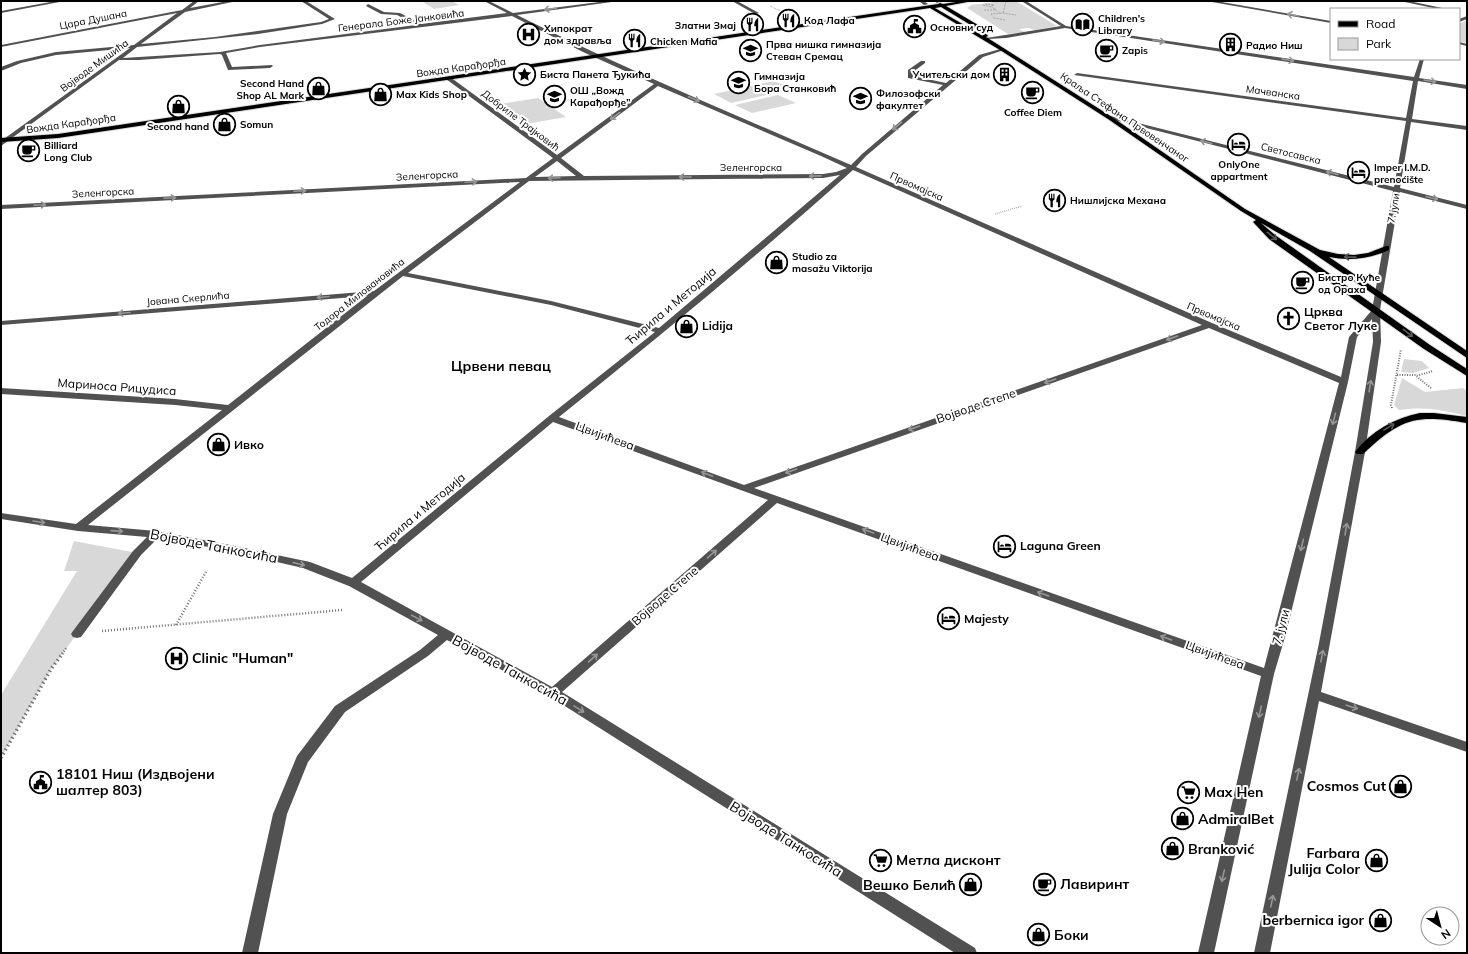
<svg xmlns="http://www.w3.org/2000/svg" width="1468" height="954" font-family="Mulish,sans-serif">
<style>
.green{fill:#d8d8d8}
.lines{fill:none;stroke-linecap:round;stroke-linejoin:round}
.major-casing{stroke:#dbdbdb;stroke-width:2}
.path-far4{stroke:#737373;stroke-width:1;stroke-dasharray:0.5 1;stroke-linecap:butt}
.path-far3{stroke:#737373;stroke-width:1.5;stroke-dasharray:0.5 1.5;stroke-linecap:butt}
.path-far2{stroke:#737373;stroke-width:2;stroke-dasharray:1 1.5;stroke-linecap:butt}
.path-far1{stroke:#737373;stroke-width:2.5;stroke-dasharray:1 2;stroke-linecap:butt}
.path{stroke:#737373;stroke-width:3.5;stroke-dasharray:1.5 3;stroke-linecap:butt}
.minor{fill:#515151;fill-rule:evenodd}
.major{fill:#000;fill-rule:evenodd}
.oneway{stroke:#979797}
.oneway2{stroke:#595959}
.labels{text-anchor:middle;stroke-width:4;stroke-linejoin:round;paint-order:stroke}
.far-poi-label{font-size:10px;font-weight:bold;fill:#000;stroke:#fff;text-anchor:start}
.far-street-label{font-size:10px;fill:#000;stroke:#fff}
.street-label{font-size:12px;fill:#000;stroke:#fff}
.poi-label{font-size:12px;font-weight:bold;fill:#000;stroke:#fff;text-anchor:start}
.quarter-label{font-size:14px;font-weight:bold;fill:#000;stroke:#fff}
.near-street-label{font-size:14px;fill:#000;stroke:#fff}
.near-poi-label{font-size:14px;font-weight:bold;fill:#000;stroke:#fff;text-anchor:start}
</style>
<rect width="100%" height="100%" fill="#fff"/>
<path class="green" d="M433,1H452L459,5L434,9L423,2Z
M1002,1H1016L1057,26L1035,30L1028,28L1019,29L1025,32L1008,34L967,8L971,5Z
M1467,20V43L1459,42V24Z
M774,81L792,89L731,103L714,94Z
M778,95L796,103L752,113L735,105Z
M538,98L566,117L526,124L500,104Z
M1404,359L1422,361L1429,368L1413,373L1401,372Z
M1402,378L1425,392L1463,388L1467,391V416C1444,410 1423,406 1399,410L1394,405Z
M74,541L137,553L51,669L1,758V695L77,571H64Z"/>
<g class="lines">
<defs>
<path id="major" d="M962,1H973L946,6L978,25L988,36L986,37L1112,117L1245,209L1320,250L1338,254L1354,255L1368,253L1386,246H1389V250C1369,259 1350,261 1329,257L1467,351V358L1310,251L1261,223L1275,235L1430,345L1467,369V376L1424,349L1269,239L1254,223L1253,222L1256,220L1241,211L1108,119L1000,50L930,8L58,138L1,142V138L58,134L938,4L940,3L943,4ZM941,7L974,27L983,36L935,8Z
M1420,413H1434L1467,417V423C1416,414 1401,418 1363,454H1357L1355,452C1371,431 1395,418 1420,413Z"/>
</defs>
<use href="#major" class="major-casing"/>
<path class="path-far4" d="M985,4L994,5L991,6
M983,5L992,7L1000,13
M770,6L783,12
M984,10H995
M1003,13L1006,1
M1005,20L994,18L991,14L1003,13L1016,15"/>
<path class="path-far3" d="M995,214L1022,206"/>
<path class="path-far2" d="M1397,375H1416
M1431,388L1416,376L1433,371
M1392,408L1391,405L1401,349"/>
<path class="path-far1" d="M176,625L207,570
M102,631L342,610
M62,654L67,647"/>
<path class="path" d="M1,758L51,669L63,653"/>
<path class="minor" d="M56,1H65L1,13V11Z
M194,1H199L190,8L228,1H237L185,12L141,44L215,37L321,22L329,19L301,1H306L335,19L322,24L258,34L137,47L123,58L220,52L260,45L416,25L397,15L381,14L366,6L368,4L384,12L400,13L421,24L507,13L484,1H489L513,13L607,1H619L517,15C626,70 739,116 851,165L862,154L943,85L908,78V70L921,61H925V63L913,72V76L946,83L979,55L1004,48V50L983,57L866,156L856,167L1212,323L1341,377L1349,337L1372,310L1393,191L1107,118L1110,116L1394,187L1406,121L1074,75L1077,73L1406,118L1413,81L1065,28L1006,38L988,39L986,38L1061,26L1023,2L1026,1L1066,26L1414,77L1420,59H1424L1419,78L1467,85V89L1418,81L1412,119L1467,126V130L1411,122L1400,188L1467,205V209L1400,192L1380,310L1381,342L1365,452L1321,692L1467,742V752L1319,701L1270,953H1254L1319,643L1355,452L1373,342L1372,319L1357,337L1348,382L1285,637L1274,674L1214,953H1198L1261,676L777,503L562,692L975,948L977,953H955L549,696L447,640L428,656L345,712L308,762L287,814L258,953H242L273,814L297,756L335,706L420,650L438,635L349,586L303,568L225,550L158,538L141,555L81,637L77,638L73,637L71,634L73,631L133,551L147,537L78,531L1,519V513L76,524L222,410L175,405L1,394V388L175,399L228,405L367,296L1,325V321L374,291L520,182L1,209V205L526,178L553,158L446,79V77H450L557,155L654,84L583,52L512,16L260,47L226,53L232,67L272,65L273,66L270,68L228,70L222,55L220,54L139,60H119L1,146V141L130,48L56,55L21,63L1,71V67L17,61L56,52L134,45L177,13L1,47V45L182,10ZM658,86L821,156L847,168L836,172L823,174L584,176L561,158ZM557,161L576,176L535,177ZM853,170L1202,325L744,485L559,417C659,337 757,256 853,170ZM840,175L659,328L551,301L408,273L529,181L823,178ZM403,276L551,305L655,332L549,416L352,578L310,562L225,544L156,531L88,525ZM1209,328L1339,383L1264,668L754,488ZM553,422L768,500L552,687L361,582Z
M732,1H737L759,13L755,14Z
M919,1H924L928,4L924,5Z
M934,1H938L939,2L937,3Z
M1206,1H1216L1331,21V23Z
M1400,1H1409L1447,9H1438Z
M1467,16V19L1459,22V19Z
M1459,42L1467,44V46L1459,44Z"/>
<use href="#major" class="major"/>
</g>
<defs><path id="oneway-shaft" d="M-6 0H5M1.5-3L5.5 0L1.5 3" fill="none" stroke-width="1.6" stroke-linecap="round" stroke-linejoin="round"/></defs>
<g class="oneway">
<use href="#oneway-shaft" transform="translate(550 9) rotate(173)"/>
<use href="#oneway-shaft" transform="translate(1293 15) rotate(-170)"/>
<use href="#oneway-shaft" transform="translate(1159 41) rotate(8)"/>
<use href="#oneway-shaft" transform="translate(1288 60) rotate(8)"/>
<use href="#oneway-shaft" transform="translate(1430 81) rotate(8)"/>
<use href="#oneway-shaft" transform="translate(694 99) rotate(23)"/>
<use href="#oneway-shaft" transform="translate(615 116) rotate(143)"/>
<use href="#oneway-shaft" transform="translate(897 126) rotate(139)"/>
<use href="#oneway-shaft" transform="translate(1206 142) rotate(-166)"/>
<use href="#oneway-shaft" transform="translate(1332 173) rotate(-166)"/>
<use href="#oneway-shaft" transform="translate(815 176) rotate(179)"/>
<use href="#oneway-shaft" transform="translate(685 177) rotate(180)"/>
<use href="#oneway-shaft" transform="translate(554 178) rotate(177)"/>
<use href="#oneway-shaft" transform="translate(471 182) rotate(-3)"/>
<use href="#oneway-shaft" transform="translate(300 191) rotate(-3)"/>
<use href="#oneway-shaft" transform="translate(170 198) rotate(-3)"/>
<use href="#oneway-shaft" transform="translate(1432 198) rotate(14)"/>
<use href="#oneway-shaft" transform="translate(40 205) rotate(-3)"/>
<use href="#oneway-shaft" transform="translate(323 297) rotate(175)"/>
<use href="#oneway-shaft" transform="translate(124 313) rotate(175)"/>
<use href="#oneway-shaft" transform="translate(1172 338) rotate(161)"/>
<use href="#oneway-shaft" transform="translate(1050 381) rotate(161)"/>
<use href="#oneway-shaft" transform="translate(1370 386) rotate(-81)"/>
<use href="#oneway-shaft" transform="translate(1334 419) rotate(104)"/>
<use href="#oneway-shaft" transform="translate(914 428) rotate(161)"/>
<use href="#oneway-shaft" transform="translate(791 471) rotate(161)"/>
<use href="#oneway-shaft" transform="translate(707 474) rotate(-159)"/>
<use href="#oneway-shaft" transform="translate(39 522) rotate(9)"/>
<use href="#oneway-shaft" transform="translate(1346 529) rotate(-80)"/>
<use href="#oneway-shaft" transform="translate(117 531) rotate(4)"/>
<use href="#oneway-shaft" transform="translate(868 531) rotate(-160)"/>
<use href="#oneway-shaft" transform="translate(1302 545) rotate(104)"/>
<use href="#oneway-shaft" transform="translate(712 554) rotate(-41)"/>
<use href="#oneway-shaft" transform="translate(299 564) rotate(14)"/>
<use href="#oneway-shaft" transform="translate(1043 594) rotate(-160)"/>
<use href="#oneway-shaft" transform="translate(417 618) rotate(28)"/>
<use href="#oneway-shaft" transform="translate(1166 638) rotate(-160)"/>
<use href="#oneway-shaft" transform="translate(1322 656) rotate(-79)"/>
<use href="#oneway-shaft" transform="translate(593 658) rotate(-41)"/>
<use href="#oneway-shaft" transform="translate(1352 707) rotate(18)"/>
<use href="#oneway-shaft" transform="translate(579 709) rotate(32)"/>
<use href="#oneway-shaft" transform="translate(1260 712) rotate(103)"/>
<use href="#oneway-shaft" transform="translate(1298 774) rotate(-78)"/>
<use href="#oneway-shaft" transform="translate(1223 876) rotate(103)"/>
<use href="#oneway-shaft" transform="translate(1272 901) rotate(-78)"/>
</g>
<g class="oneway2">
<use href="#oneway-shaft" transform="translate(1272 236) rotate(39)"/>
<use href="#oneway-shaft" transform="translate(1350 257) rotate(-179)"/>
<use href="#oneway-shaft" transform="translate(1408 333) rotate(37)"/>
<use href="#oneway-shaft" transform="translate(1389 427) rotate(-31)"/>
</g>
<defs>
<symbol id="restaurant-ring" viewBox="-11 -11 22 22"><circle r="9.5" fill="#fff" stroke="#000" stroke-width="1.5"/><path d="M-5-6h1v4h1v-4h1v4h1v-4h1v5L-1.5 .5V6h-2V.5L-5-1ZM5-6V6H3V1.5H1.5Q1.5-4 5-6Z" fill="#000"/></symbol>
<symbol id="library-ring" viewBox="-11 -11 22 22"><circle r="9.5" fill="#fff" stroke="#000" stroke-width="1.5"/><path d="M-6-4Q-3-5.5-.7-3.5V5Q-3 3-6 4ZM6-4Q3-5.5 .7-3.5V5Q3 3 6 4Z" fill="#000"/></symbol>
<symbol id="civic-ring" viewBox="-11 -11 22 22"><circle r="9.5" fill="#fff" stroke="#000" stroke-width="1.5"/><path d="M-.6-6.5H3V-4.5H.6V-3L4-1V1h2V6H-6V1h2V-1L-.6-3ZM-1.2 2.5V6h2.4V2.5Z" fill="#000"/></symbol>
<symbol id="hospital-ring" viewBox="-11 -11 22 22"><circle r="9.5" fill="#fff" stroke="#000" stroke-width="1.5"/><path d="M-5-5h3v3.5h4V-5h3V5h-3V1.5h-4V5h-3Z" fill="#000"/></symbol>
<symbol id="building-ring" viewBox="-11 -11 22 22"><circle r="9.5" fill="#fff" stroke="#000" stroke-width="1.5"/><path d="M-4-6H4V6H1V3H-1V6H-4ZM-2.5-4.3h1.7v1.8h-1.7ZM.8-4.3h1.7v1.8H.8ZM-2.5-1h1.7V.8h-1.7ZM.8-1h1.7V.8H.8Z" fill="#000"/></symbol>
<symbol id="school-ring" viewBox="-11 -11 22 22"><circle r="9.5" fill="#fff" stroke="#000" stroke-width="1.5"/><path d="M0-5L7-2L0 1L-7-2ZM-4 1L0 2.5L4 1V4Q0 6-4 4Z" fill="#000"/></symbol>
<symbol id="cafe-ring" viewBox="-11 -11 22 22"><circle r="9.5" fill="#fff" stroke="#000" stroke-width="1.5"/><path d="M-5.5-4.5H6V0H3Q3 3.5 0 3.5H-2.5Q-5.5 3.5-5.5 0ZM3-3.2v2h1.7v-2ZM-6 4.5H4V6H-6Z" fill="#000"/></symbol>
<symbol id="sight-ring" viewBox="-11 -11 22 22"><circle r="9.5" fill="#fff" stroke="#000" stroke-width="1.5"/><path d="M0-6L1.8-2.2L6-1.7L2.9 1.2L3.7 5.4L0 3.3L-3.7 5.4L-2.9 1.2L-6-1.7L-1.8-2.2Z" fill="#000"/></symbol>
<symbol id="shop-ring" viewBox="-11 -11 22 22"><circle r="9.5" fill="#fff" stroke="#000" stroke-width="1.5"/><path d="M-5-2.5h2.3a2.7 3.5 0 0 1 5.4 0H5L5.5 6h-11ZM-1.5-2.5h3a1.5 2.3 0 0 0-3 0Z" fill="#000"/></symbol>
<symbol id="university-ring" viewBox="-11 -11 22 22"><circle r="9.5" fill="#fff" stroke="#000" stroke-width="1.5"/><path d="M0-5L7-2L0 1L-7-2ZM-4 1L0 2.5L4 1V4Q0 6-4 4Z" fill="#000"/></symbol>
<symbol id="hotel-ring" viewBox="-11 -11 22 22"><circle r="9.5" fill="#fff" stroke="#000" stroke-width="1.5"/><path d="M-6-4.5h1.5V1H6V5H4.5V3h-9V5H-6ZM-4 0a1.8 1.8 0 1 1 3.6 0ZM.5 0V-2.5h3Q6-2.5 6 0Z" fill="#000"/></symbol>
<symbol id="church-ring" viewBox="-11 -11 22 22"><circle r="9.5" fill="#fff" stroke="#000" stroke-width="1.5"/><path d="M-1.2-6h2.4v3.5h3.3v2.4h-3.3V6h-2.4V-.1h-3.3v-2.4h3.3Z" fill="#000"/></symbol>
<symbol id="supermarket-ring" viewBox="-11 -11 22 22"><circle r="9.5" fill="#fff" stroke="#000" stroke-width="1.5"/><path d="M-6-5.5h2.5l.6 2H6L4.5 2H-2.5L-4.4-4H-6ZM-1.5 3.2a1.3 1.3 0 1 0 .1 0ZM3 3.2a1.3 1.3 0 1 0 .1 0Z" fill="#000"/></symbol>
</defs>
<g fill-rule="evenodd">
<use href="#restaurant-ring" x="776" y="8" width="25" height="25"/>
<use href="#library-ring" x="1070" y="12" width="25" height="25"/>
<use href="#restaurant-ring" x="740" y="12" width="25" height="25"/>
<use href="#civic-ring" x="902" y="14" width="25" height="25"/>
<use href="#hospital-ring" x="516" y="22" width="25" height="25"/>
<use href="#restaurant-ring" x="622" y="28" width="25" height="25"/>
<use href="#building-ring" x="1218" y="32" width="25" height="25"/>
<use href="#school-ring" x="738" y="38" width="25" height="25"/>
<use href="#cafe-ring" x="1094" y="38" width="25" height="25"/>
<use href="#sight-ring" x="512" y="62" width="25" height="25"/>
<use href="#building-ring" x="992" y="62" width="25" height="25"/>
<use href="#school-ring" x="726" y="70" width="25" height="25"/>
<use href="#shop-ring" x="306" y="76" width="25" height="25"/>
<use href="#cafe-ring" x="1020" y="80" width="25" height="25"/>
<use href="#shop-ring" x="368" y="82" width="25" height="25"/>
<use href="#school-ring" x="542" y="84" width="25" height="25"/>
<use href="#university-ring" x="848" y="86" width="25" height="25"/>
<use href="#shop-ring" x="166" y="94" width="25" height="25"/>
<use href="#shop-ring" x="212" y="112" width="25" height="25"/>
<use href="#hotel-ring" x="1226" y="132" width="25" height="25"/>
<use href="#cafe-ring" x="16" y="138" width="25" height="25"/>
<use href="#hotel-ring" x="1346" y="160" width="25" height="25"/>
<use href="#restaurant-ring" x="1042" y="188" width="25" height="25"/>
<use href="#shop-ring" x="764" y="250" width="25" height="25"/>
<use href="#cafe-ring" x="1290" y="270" width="25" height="25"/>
<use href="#church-ring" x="1276" y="306" width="25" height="25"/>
<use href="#shop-ring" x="674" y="314" width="25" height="25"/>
<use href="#shop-ring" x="206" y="432" width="25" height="25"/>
<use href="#hotel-ring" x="992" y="534" width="25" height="25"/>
<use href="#hotel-ring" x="936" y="606" width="25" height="25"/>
<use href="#hospital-ring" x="164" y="646" width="25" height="25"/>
<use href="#civic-ring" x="28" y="770" width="25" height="25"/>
<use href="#shop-ring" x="1388" y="774" width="25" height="25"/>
<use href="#supermarket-ring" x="1176" y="780" width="25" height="25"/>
<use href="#shop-ring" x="1170" y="806" width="25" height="25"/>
<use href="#shop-ring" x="1160" y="836" width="25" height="25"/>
<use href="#supermarket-ring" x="868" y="848" width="25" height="25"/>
<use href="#shop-ring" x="1364" y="848" width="25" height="25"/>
<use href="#cafe-ring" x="1032" y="872" width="25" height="25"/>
<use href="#shop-ring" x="958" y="872" width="25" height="25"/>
<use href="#shop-ring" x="1368" y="908" width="25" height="25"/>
<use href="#shop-ring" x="1026" y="922" width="25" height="25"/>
</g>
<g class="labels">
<g class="far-poi-label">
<text x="1098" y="22">Children's<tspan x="1098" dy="12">Library</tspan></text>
<text x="804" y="24">Код Лафа</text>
<text x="736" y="29" text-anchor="end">Златни Змај</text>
<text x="930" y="31">Основни суд</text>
<text x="544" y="32">Хипократ<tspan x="544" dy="12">дом здравља</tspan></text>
<text x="650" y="45">Chicken Mafia</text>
<text x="766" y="48">Прва нишка гимназија<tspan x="766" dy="12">Стеван Сремац</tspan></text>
<text x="1246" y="49">Радио Ниш</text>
<text x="1122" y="54">Zapis</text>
<text x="540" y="78">Биста Панета Ђукића</text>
<text x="990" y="78" text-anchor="end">Учитељски дом</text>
<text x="754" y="80">Гимназија<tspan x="754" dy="12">Бора Станковић</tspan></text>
<text x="304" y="87" text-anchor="end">Second Hand<tspan x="304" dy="12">Shop AL Mark</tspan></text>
<text x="570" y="94">ОШ „Вожд<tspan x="570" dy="12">Карађорђе”</tspan></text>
<text x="876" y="97">Филозофски<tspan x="876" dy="12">факултет</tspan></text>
<text x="396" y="98">Max Kids Shop</text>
<text x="1033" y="116" text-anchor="middle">Coffee Diem</text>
<text x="240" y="128">Somun</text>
<text x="178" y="130" text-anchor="middle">Second hand</text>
<text x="44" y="149">Billiard<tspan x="44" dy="12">Long Club</tspan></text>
<text x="1239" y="168" text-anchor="middle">OnlyOne<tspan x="1239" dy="12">appartment</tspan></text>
<text x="1374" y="171">Imper I.M.D.<tspan x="1374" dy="12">prenoćište</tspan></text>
<text x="1070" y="204">Нишлијска Механа</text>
<text x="792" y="260">Studio za<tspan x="792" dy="12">masažu Viktorija</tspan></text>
<text x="1318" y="281">Бистро Куће<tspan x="1318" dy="12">од Ораха</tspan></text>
</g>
<g class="far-street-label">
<text transform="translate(93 19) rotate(-11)" y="4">Цара Душана</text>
<text transform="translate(401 20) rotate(-7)" y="4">Генерала Боже Јанковића</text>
<text transform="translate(94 65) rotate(-36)" y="4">Војводе Мишића</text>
<text transform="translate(461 67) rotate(-8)" y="4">Вожда Карађорђа</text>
<text transform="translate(1273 92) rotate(8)" y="4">Мачванска</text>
<text transform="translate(1125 117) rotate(34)" y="4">Краља Стефана Првовенчаног</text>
<text transform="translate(521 120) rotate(37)" y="4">Добриле Трајковић</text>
<text transform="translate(71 123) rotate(-8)" y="4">Вожда Карађорђа</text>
<text transform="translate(1291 153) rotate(14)" y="4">Светосавска</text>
<text x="751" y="171">Зеленгорска</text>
<text transform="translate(427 175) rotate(-3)" y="4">Зеленгорска</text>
<text transform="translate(917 186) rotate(24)" y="4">Првомајска</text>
<text transform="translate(103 192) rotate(-3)" y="4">Зеленгорска</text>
<text transform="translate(1393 208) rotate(-80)" y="4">7. јули</text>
<text transform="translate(359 294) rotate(-38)" y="4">Тодора Миловановића</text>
<text transform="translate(188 298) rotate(-5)" y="4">Јована Скерлића</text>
<text transform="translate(1214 316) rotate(23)" y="4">Првомајска</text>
</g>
<g class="street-label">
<text transform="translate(671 306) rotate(-40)" y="4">Ћирила и Методија</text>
<text transform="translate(117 387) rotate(4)" y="4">Мариноса Рицудиса</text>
<text transform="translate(976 406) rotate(-19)" y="4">Војводе Степе</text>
<text transform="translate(605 436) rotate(20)" y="4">Цвијићева</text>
<text transform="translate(420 512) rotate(-40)" y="4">Ћирила и Методија</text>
<text transform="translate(910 547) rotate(20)" y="4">Цвијићева</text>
<text transform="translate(665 596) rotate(-41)" y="4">Војводе Степе</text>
<text transform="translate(1281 627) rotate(-75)" y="4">7. јули</text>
<text transform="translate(1215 655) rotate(20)" y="4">Цвијићева</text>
</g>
<g class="poi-label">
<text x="1304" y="316">Црква<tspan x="1304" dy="14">Светог Луке</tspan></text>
<text x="702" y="330">Lidija</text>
<text x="234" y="449">Ивко</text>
<text x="1020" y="550">Laguna Green</text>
<text x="964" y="623">Majesty</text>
</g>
<g class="quarter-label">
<text x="501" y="371">Црвени певац</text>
</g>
<g class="near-street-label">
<text transform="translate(214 546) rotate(11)" y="5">Војводе Танкосића</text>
<text transform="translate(510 670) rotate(29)" y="5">Војводе Танкосића</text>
<text transform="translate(786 839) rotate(32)" y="5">Војводе Танкосића</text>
</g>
<g class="near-poi-label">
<text x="192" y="663">Clinic "Human"</text>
<text x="56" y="779">18101 Ниш (Издвојени<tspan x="56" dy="16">шалтер 803)</tspan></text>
<text x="1386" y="791" text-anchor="end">Cosmos Cut</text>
<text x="1204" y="797">Max Hen</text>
<text x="1198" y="824">AdmiralBet</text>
<text x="1188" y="854">Branković</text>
<text x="1360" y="858" text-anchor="end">Farbara<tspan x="1360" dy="16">Julija Color</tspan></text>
<text x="896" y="865">Метла дисконт</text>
<text x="1060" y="889">Лавиринт</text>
<text x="956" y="890" text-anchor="end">Вешко Белић</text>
<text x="1364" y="925" text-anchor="end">berbernica igor</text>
<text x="1054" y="940">Боки</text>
</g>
</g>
<rect width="1468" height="954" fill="none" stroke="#000000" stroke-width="4"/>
<rect x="1330" y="8" width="130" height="52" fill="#ffffff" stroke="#999999"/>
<rect x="1338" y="21" width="20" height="6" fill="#000000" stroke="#999999"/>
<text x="1366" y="28" font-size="12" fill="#000000">Road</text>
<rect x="1338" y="38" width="20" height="12" fill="#d8d8d8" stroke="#999999"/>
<text x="1366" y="48" font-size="12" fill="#000000">Park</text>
<g transform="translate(1440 926) rotate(144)"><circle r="19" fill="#ffffff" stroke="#999999"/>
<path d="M0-3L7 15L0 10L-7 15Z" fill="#000000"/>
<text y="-6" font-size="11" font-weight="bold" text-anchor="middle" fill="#000000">N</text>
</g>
</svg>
